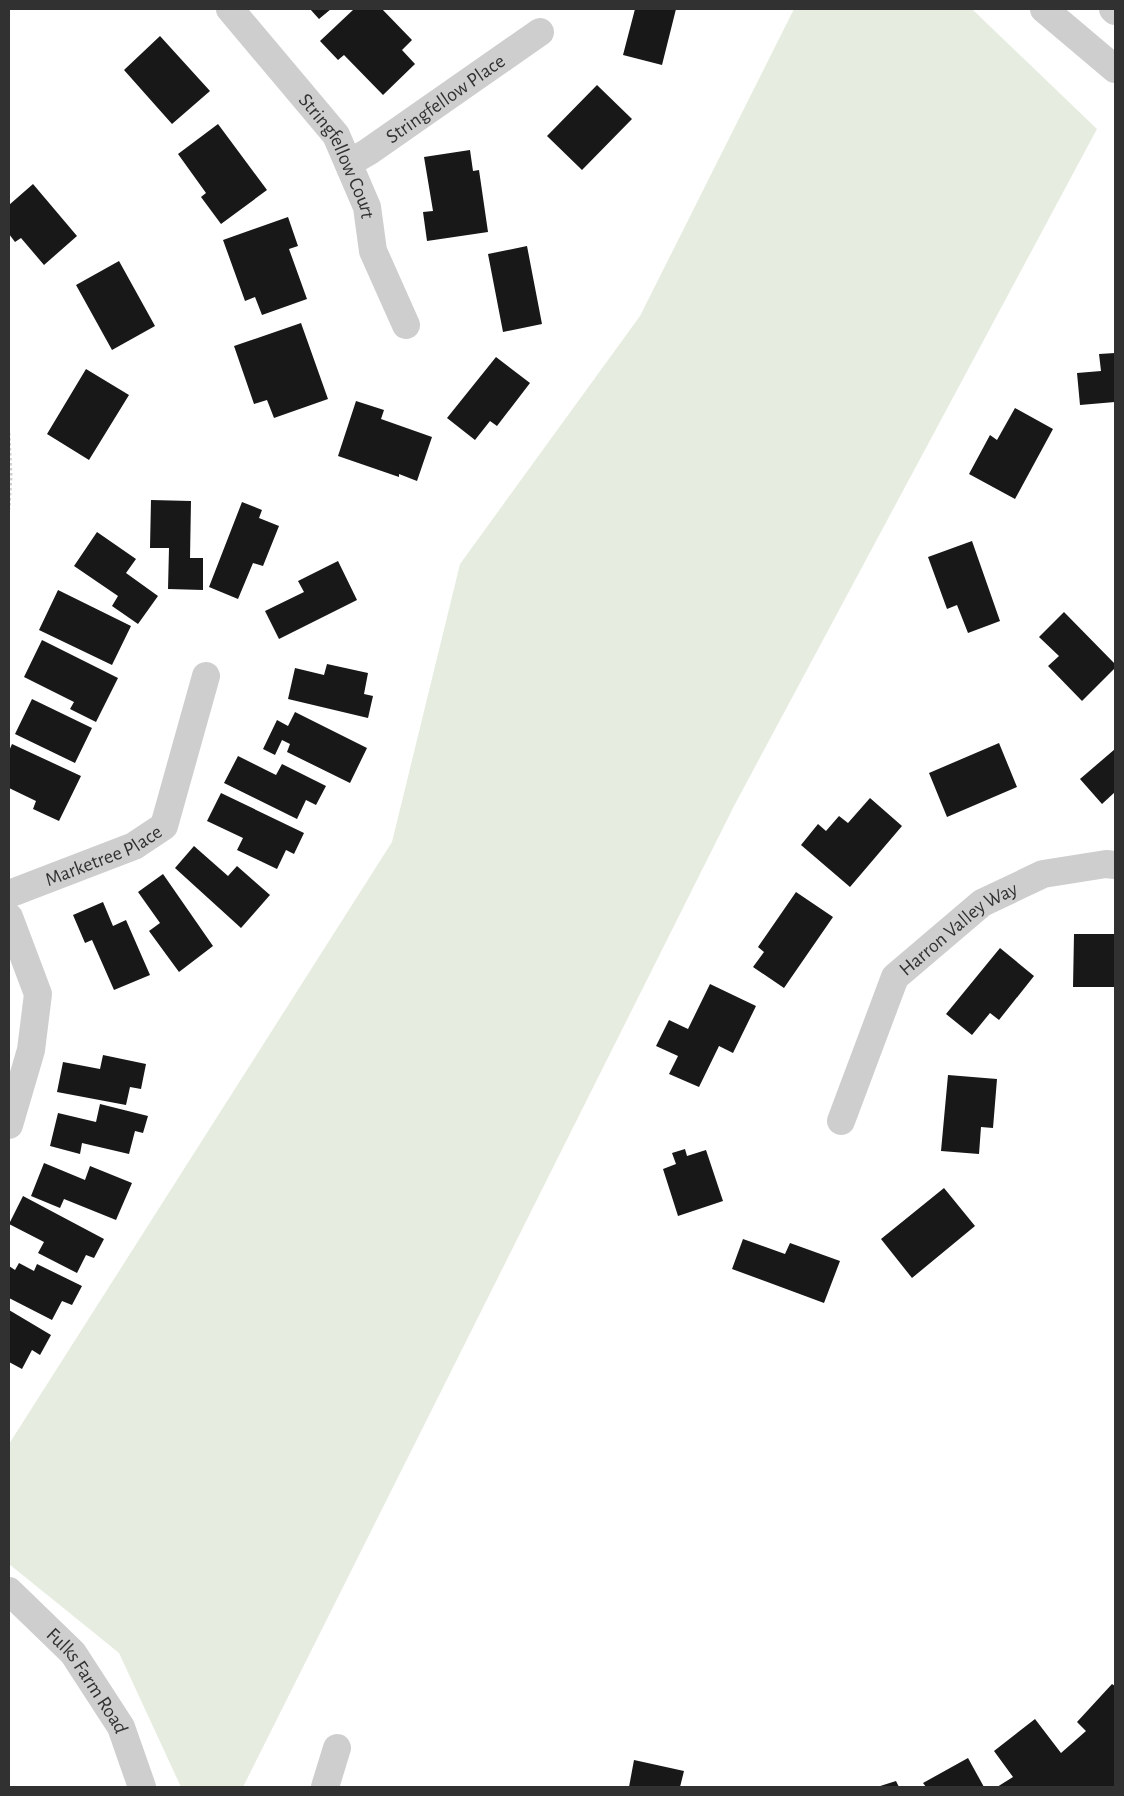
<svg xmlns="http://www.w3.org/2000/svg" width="1124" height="1796" font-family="'Alegreya Sans',sans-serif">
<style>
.green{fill:#e6ede0}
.building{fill:#181818}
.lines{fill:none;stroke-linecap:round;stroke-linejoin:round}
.path{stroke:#cecece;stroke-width:3;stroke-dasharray:2.5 2.5;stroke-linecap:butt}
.minor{stroke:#cecece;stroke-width:28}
.labels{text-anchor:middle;stroke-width:5;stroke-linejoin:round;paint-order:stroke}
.street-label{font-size:20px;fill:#313131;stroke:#fff}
</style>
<rect width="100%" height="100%" fill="#fff"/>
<path class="green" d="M794,9H972L1097,129L734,806L243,1787H181L119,1653L9,1564V1444L392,842L460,564L640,316Z"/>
<path class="building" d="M310,9H331L319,19Z
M354,9H382L412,40L402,50L415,64L383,95L344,55L338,60L320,41Z
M635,9H676L662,65L623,55Z
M160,36L210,91L172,124L124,70Z
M597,85L632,119L582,170L547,136Z
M218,124L267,190L221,224L201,197L206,193L178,154Z
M470,150L473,171L479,170L488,232L427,241L423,212L433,211L424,157Z
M33,184L77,236L44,265L21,238L15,242L9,234V205Z
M288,217L298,246L289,249L307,299L262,315L255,297L245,301L223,240Z
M527,246L542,324L503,332L488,254Z
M119,261L155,326L112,350L76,285Z
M301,323L328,399L274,418L267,400L254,404L234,346Z
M1115,353V402L1080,405L1077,373L1101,371L1099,354Z
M496,357L530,383L497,426L490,421L475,440L447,418Z
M86,369L129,395L89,460L47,434Z
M356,401L384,410L381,419L432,437L417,481L399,474V477L338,456Z
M1015,408L1053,429L1015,499L969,474L990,435L997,440Z
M151,500L191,501L190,558H203V590L168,589L169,548H150Z
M242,502L262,510L259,518L279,526L263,566L253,563L238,599L209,587Z
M97,532L136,559L126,573L158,596L138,624L112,606L118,596L74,566Z
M972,541L1000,621L968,633L957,605L947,609L928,557Z
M338,561L357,600L279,639L265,611L304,592L298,581Z
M58,590L131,626L112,665L39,630Z
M1064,612L1115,664V668L1082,701L1048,666L1059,656L1039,637Z
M42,640L118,678L96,722L70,709L74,702L24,677Z
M327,664L368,673L364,694L373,696L368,718L288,699L295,668L324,675Z
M32,699L92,728L75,763L15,734Z
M295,712L367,748L350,783L287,752L290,744L282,740L275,755L263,749L277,720L288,726Z
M999,743L1017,787L947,817L929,773Z
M12,744L81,776L59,821L33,809L36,801L9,788V751Z
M1115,749V792L1102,804L1080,779Z
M238,756L276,775L282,764L326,786L316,805L306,800L297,819L224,783Z
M221,793L304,833L294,854L286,850L277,869L237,850L243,838L207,821Z
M870,798L902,826L850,887L801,845L818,824L826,831L839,816L848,823Z
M194,846L228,876L237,866L270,895L241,928L175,868Z
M163,874L213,946L179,972L149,931L160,923L138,892Z
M796,892L833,917L784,988L753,967L764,952L758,947Z
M103,902L113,926L126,920L150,975L114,990L92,940L85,943L73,915Z
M1074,934H1115V987H1073Z
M1000,948L1034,976L999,1020L990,1013L972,1035L946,1014Z
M710,984L756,1006L733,1053L719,1046L699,1087L669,1074L678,1056L656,1046L669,1020L688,1029Z
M103,1055L146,1064L141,1089L130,1087L126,1105L57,1092L63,1062L100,1069Z
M948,1075L997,1079L993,1128L981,1127L979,1154L941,1151Z
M100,1104L148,1116L143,1133L135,1131L129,1154L82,1143L80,1154L50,1146L58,1113L96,1122Z
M685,1149L687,1156L706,1150L723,1201L678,1216L663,1169L676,1164L672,1153Z
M44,1163L85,1180L90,1166L132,1183L116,1220L64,1199L60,1208L31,1196Z
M944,1188L975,1226L912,1278L881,1239Z
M23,1196L104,1239L94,1258L86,1255L77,1273L38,1253L44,1242L9,1224Z
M743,1239L785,1254L790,1243L840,1261L824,1303L732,1269Z
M19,1263L34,1271L37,1264L82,1286L72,1305L62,1301L52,1320L9,1298V1266L15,1270Z
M9,1310L51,1335L40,1355L32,1350L22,1369L9,1362Z
M1112,1684L1115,1686V1787H997L1013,1777L994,1751L1035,1719L1061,1753L1086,1731L1077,1722Z
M968,1758L984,1787H926L923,1783Z
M634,1760L684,1771L680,1787H629Z
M896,1781L899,1787H877Z"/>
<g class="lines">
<path class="path" d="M9,433L11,476L9,509"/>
<g class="minor">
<path id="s1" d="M230,9L336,135L367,207L373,251L406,325"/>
<path d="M1044,9L1115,69"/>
<path d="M1113,9L1115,11"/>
<path id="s2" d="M349,163L368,152L540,32"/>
<path id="s3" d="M9,894L134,846L164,826L206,676"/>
<path d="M9,917L38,994L31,1050L9,1125"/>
<path id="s4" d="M841,1121L895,977L982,903L1043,874L1106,864L1115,865"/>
<path id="s5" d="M9,1591L73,1653L121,1727L142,1787"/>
<path d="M325,1787L337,1748"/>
</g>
</g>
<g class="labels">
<g class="street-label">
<text dy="7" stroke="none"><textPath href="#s2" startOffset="116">Stringfellow Place</textPath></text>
<text dy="7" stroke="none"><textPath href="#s1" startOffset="184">Stringfellow Court</textPath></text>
<text dy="7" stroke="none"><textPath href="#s3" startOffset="102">Marketree Place</textPath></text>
<text dy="7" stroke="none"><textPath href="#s4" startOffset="234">Harron Valley Way</textPath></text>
<text dy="7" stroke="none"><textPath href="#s5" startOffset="120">Fulks Farm Road</textPath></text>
</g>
</g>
<rect width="1124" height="1796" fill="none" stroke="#313131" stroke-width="20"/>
</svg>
